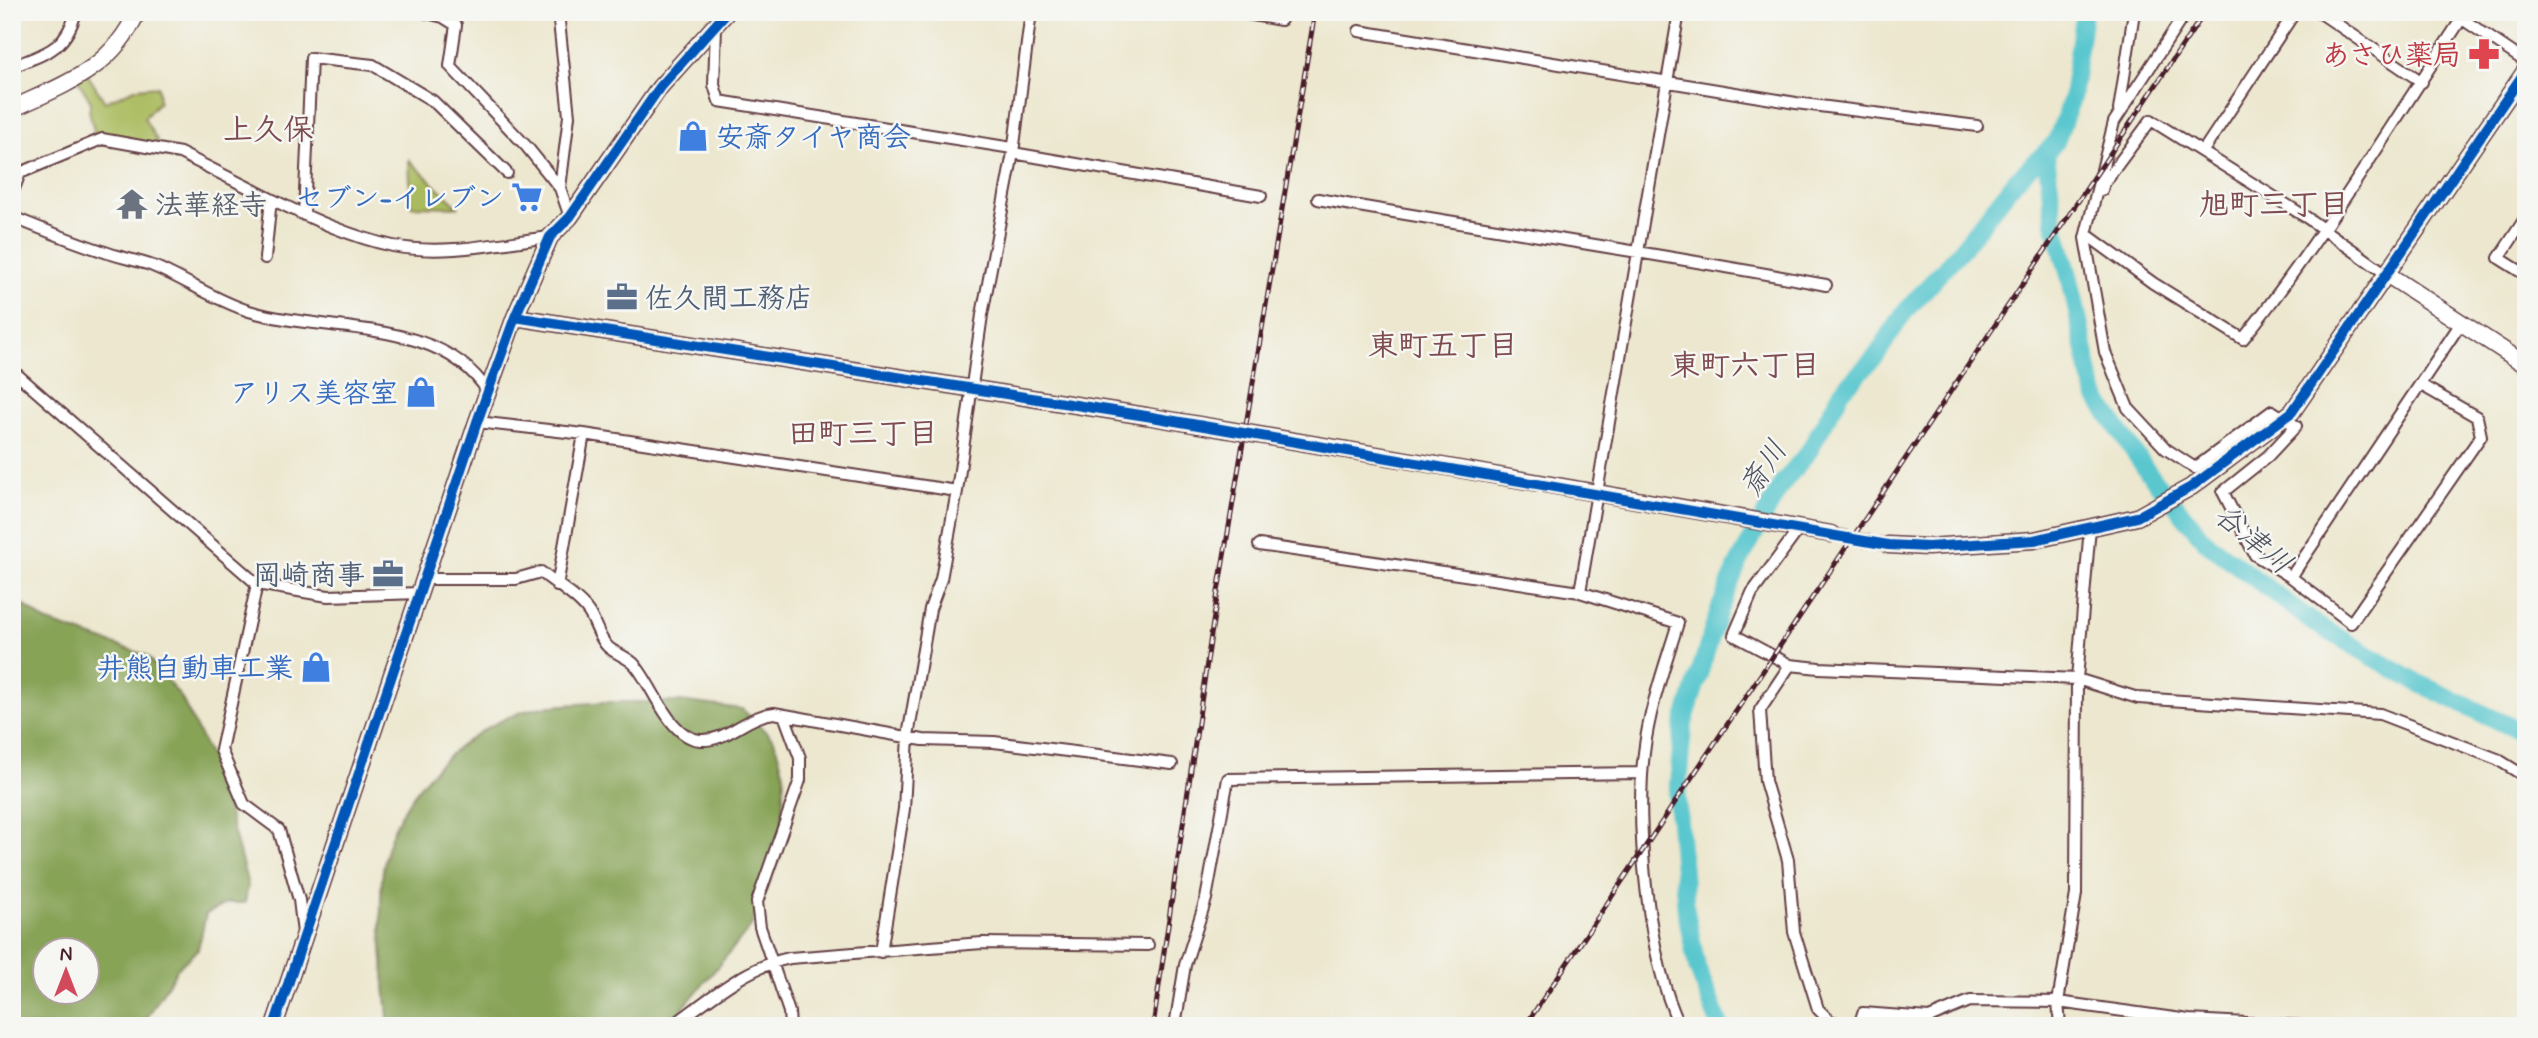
<svg xmlns="http://www.w3.org/2000/svg" width="2538" height="1038" font-family="Mynerve,'Klee One',sans-serif">
<style>
.green{fill:#aabb5f;stroke:#7a6d45;stroke-width:2}
.forest{fill:#87a356;stroke:#686140;stroke-width:2;fill-rule:evenodd}
.lines{fill:none;stroke-linecap:round;stroke-linejoin:round}
.river{stroke:#5ac7cf;stroke-width:18}
.secondary-tunnel{stroke:#ccbfad;stroke-width:16;stroke-dasharray:16 8;stroke-linecap:butt}
.street-casing{stroke:#623d43;stroke-width:14}
.secondary-casing{stroke:#623d43;stroke-width:19}
.street{stroke:#fff;stroke-width:10}
.secondary{stroke:#fff;stroke-width:16}
.rail-casing{stroke:#4a1f2b;stroke-width:5}
.rail{stroke:#f6f6f2;stroke-width:2.5;stroke-dasharray:8;stroke-linecap:butt}
.secondary-bridge-casing{stroke:#623d43;stroke-width:19;stroke-linecap:butt}
.secondary-bridge{stroke:#fff;stroke-width:16}
.cycleway-casing{stroke:#f6f6f2;stroke-width:15}
.cycleway{stroke:#0057b8;stroke-width:10}
.labels{text-anchor:middle;stroke-width:5;stroke-linejoin:round;paint-order:stroke}
.health-label{font-size:28px;font-weight:bold;fill:#be3a42;stroke:#f6f6f2;text-anchor:end}
.shop-label{font-size:28px;font-weight:bold;fill:#366cbe;stroke:#f6f6f2;text-anchor:end}
.worship-label{font-size:28px;font-weight:bold;fill:#5b616d;stroke:#f6f6f2;text-anchor:start}
.service-label{font-size:28px;font-weight:bold;fill:#4e5e75;stroke:#f6f6f2;text-anchor:start}
.neighbourhood-label{font-size:30px;font-weight:bold;fill:#7e4b4e;stroke:#f6f6f2}
.water-label{font-size:30px;font-style:italic;fill:#4f515c;stroke:#f6f6f2}
</style>
<rect width="100%" height="100%" fill="#f6f6f2"/>
<filter id="ink" filterUnits="userSpaceOnUse"><feTurbulence type="fractalNoise" baseFrequency=".0143" numOctaves="2"/><feDisplacementMap in="SourceGraphic" scale="14" xChannelSelector="R" yChannelSelector="G"/><feConvolveMatrix kernelMatrix="1 2 1 2 8 2 1 2 1" color-interpolation-filters="sRGB"/></filter>
<filter id="wash" filterUnits="userSpaceOnUse"><feTurbulence type="fractalNoise" baseFrequency=".00686" numOctaves="4" result="noise"/><feDisplacementMap in="SourceGraphic" scale="28" xChannelSelector="R" yChannelSelector="G"/><feGaussianBlur stdDeviation="1.57" result="paint"/><feColorMatrix in="noise" values="0 0 0 0 0 0 0 0 0 0 0 0 0 0 0 0 0 1.4 0 .05"/><feComposite in="paint" operator="in"/></filter>
<g filter="url(#wash)">
<rect width="100%" height="100%" fill="#ece7ce"/>
<path class="green" d="M86,72L105,102L137,88L158,86L159,102L144,118L162,149L96,140L89,110L91,102L77,79Z
M409,160L458,207L411,206Z"/>
<path class="forest" d="M12,596L45,621L146,655L181,697L217,770L248,885L245,903H227L206,914L198,949L178,968L142,1026H12ZM46,950H88V992H46Z
M603,702H687L742,709L774,740L784,774L781,855L750,928L668,1026H389C384,977 374,892 388,845C406,787 462,734 519,713C543,704 577,705 603,702Z"/>
<g class="lines">
<path class="river" d="M2046,154L2054,223L2070,279L2091,380L2097,398L2147,471L2206,542L2314,623L2414,681L2526,734
M1720,1026L1697,967L1686,911L1677,796L1683,726L1719,610L1738,564L1782,484L1809,451L1842,391L1876,356L1903,314L1960,251L2016,180L2056,142L2072,98L2084,12"/>
</g>
</g>
<g filter="url(#ink)">
<g class="lines">
<path class="secondary-tunnel" d="M1831,534L1888,545"/>
<defs>
<path id="street" d="M423,12L443,17L456,25L450,66L527,147L560,188L570,217
M558,12L569,116L560,188
M1236,12L1281,20
M2186,12L2114,122L2085,238L2105,352L2128,408L2166,449L2195,468L2272,411L2296,426L2268,456L2223,492L2255,555L2291,577L2351,623L2481,436L2477,417L2421,385
M2319,12L2422,82
M2452,12L2526,62
M716,27L714,85L719,101L1012,148
M1359,31L1796,103L1977,126
M12,67C45,53 65,51 76,12
M2119,110L2134,12
M2203,151L2295,12
M1013,153L1261,196
M2102,190L2104,183L2151,120L2306,217L2385,273
M12,194L20,173L102,139L180,153L271,199
M1318,199C1487,229 1657,253 1826,285
M304,215L311,58L373,65L433,101L507,173
M12,217C42,229 71,241 102,251C118,257 136,260 153,266C185,279 216,301 249,311C324,334 441,316 488,392
M2526,217L2499,258L2526,275
M2085,238L2090,237L2153,283L2243,339C2325,236 2393,122 2466,12
M265,258L271,199C310,218 351,237 393,246C444,256 500,243 550,237
M12,370L257,584L328,596L420,593
M477,422L584,434L957,491
M1799,529L1752,593L1734,635L1790,665L1819,668L2077,679L2138,698L2380,714L2497,759L2526,777
M1259,545L1580,592L1678,623C1665,665 1649,709 1644,753C1635,825 1648,961 1680,1026
M2291,577L2461,323
M426,579H516L541,572C555,584 576,595 587,610C596,621 597,636 608,647C616,654 628,657 635,665C653,685 669,738 700,740C727,742 746,716 774,713L923,740L994,742L1172,764
M257,584L221,750L244,804L279,830L299,900L303,933
M557,586L584,434
M1580,592L1679,12
M1790,665L1760,710L1765,781L1788,860L1794,932L1818,1009L1830,1021L1848,1026
M784,715L800,758V780L757,902L760,927L789,1012L790,1026
M881,952L904,809L908,736L930,609L941,579L957,491L982,315L1013,153L1031,12
M672,1026C708,1000 747,966 790,958L982,943L1148,945
M1175,1026L1185,965L1206,899L1228,779L1642,773
M1859,1026L1863,1013L1929,1018L1970,1001L2058,1002L2189,1020L2304,1026
M2060,1026L2058,1002L2076,894L2077,679L2090,527"/>
<path id="secondary" d="M12,109C65,84 112,69 137,12
M2385,273L2526,365
M515,317L1146,416
M1436,465L1831,534
M1888,545L1928,547L2034,540L2137,517L2191,487L2292,412L2526,70
M274,1026L477,422L515,317L550,237L570,217L660,87L727,12"/>
</defs>
<use href="#street" class="street-casing"/>
<use href="#secondary" class="secondary-casing"/>
<use href="#street" class="street"/>
<use href="#secondary" class="secondary"/>
<defs>
<path id="rail" d="M1153,1026L1213,622L1315,12
M1525,1026L2205,12"/>
</defs>
<use href="#rail" class="rail-casing"/>
<use href="#rail" class="rail"/>
<defs>
<path id="secondary-bridge" d="M1146,416L1436,465"/>
</defs>
<use href="#secondary-bridge" class="secondary-bridge-casing"/>
<use href="#secondary-bridge" class="secondary-bridge"/>
<defs>
<path id="cycleway" d="M515,317L1146,416L1888,545L1928,547L2034,540L2137,517L2191,487L2292,412L2526,70
M274,1026L477,422L515,317L550,237L570,217L660,87L727,12"/>
</defs>
<use href="#cycleway" class="cycleway-casing"/>
<use href="#cycleway" class="cycleway"/>
</g>
</g>
<defs>
<symbol id="pharmacy-bare" viewBox="-9 -9 18 18"><path d="M-2-6h4v4h4v4h-4v4h-4v-4h-4v-4h4Z" fill="#e0444e" stroke="#f6f6f2" stroke-width="2.5" paint-order="stroke"/></symbol>
<symbol id="shop-bare" viewBox="-9 -9 18 18"><path d="M-5-2.5h2.3a2.7 3.5 0 0 1 5.4 0H5L5.5 6h-11ZM-1.5-2.5h3a1.5 2.3 0 0 0-3 0Z" fill="#3f7fe0" stroke="#f6f6f2" stroke-width="2.5" paint-order="stroke"/></symbol>
<symbol id="supermarket-bare" viewBox="-9 -9 18 18"><path d="M-6-5.5h2.5l.6 2H6L4.5 2H-2.5L-4.4-4H-6ZM-1.5 3.2a1.3 1.3 0 1 0 .1 0ZM3 3.2a1.3 1.3 0 1 0 .1 0Z" fill="#3f7fe0" stroke="#f6f6f2" stroke-width="2.5" paint-order="stroke"/></symbol>
<symbol id="temple-bare" viewBox="-9 -9 18 18"><path d="M0-6L5-2H3V0L6.5 2.5H4V6H1.5V3h-3V6H-4V2.5H-6.5L-3 0V-2H-5Z" fill="#6b7280" stroke="#f6f6f2" stroke-width="2.5" paint-order="stroke"/></symbol>
<symbol id="office-bare" viewBox="-9 -9 18 18"><path d="M-6-3h4V-5.5h4V-3h4V5H-6ZM-1-4.5V-3h2v-1.5ZM-6 0V1H6V0Z" fill="#5c6f8a" stroke="#f6f6f2" stroke-width="2.5" paint-order="stroke"/></symbol>
</defs>
<g fill-rule="evenodd">
<use href="#pharmacy-bare" x="2462" y="32" width="44" height="44"/>
<use href="#shop-bare" x="671" y="114" width="44" height="44"/>
<use href="#supermarket-bare" x="505" y="175" width="44" height="44"/>
<use href="#temple-bare" x="110" y="182" width="44" height="44"/>
<use href="#office-bare" x="600" y="275" width="44" height="44"/>
<use href="#shop-bare" x="399" y="370" width="44" height="44"/>
<use href="#office-bare" x="366" y="552" width="44" height="44"/>
<use href="#shop-bare" x="294" y="645" width="44" height="44"/>
</g>
<g class="labels">
<g class="health-label">
<text x="2461" y="64">あさひ薬局</text>
</g>
<g class="shop-label">
<text x="716" y="146" text-anchor="start">安斎タイヤ商会</text>
<text x="504" y="207">セブン-イレブン</text>
<text x="398" y="402">アリス美容室</text>
<text x="293" y="677">井熊自動車工業</text>
</g>
<g class="worship-label">
<text x="155" y="214">法華経寺</text>
</g>
<g class="service-label">
<text x="645" y="307">佐久間工務店</text>
<text x="365" y="584" text-anchor="end">岡崎商事</text>
</g>
<g class="neighbourhood-label">
<text x="268" y="139">上久保</text>
<text x="2274" y="214">旭町三丁目</text>
<text x="1443" y="355">東町五丁目</text>
<text x="1745" y="375">東町六丁目</text>
<text x="863" y="443">田町三丁目</text>
</g>
<g class="water-label">
<text transform="translate(1763 468) rotate(-57)" y="10">斎川</text>
<text transform="translate(2254 539) rotate(40)" y="10">谷津川</text>
</g>
</g>
<rect width="2538" height="1038" fill="none" stroke="#f6f6f2" stroke-width="42"/>
<g transform="translate(66 971)"><circle r="33" fill="#f6f6f2" stroke="#b1a0a2" stroke-width="2"/>
<path d="M0-5L12 26L0 18L-12 26Z" fill="#d1495b"/>
<text y="-10" font-size="19" font-weight="bold" text-anchor="middle" fill="#4a1f2b">N</text>
</g>
</svg>
